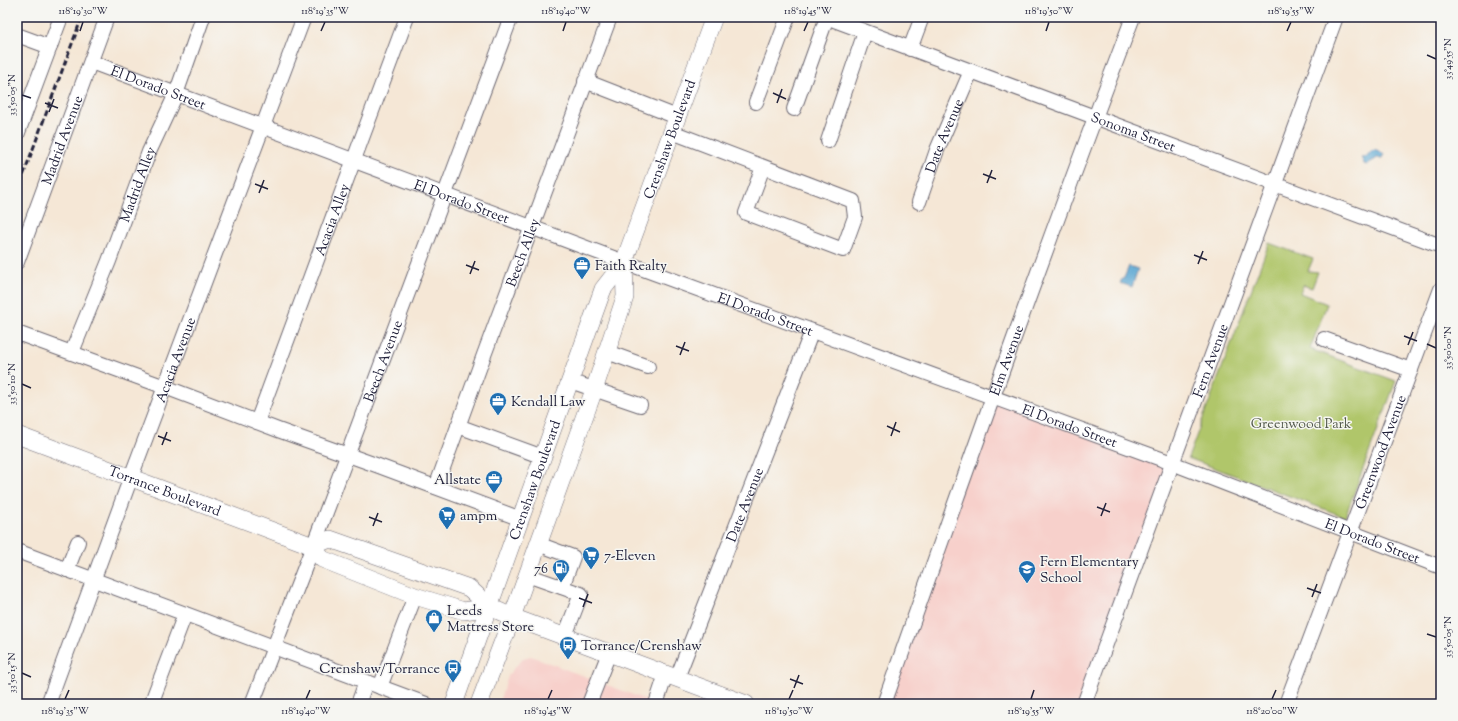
<svg xmlns="http://www.w3.org/2000/svg" width="1458" height="721" font-family="'Sorts Mill Goudy',serif">
<style>
.built{fill:#f7d0cb}
.green{fill:#b0c66b;stroke:#697453}
.water{fill:#58a5d1;stroke:#3d6486}
.lines{fill:none;stroke-linecap:round;stroke-linejoin:round}
.minor-casing{stroke:#6c6771;stroke-width:16}
.major-casing{stroke:#6c6771;stroke-width:18}
.minor{stroke:#fff;stroke-width:14}
.major{stroke:#fff;stroke-width:17}
.rail{stroke:#22223b;stroke-width:3;stroke-dasharray:6 3;stroke-linecap:butt}
.ticks{fill:none;stroke:#22223b;stroke-width:1.5}
.labels{text-anchor:middle;stroke-width:3;stroke-linejoin:round;paint-order:stroke}
.street-label{font-size:14px;fill:#22223b;stroke:#f6f6f2}
.poi-label{font-size:14px;fill:#22223b;stroke:#f6f6f2;text-anchor:start}
.park-label{font-size:14px;fill:#545b4c;stroke:#f6f6f2}
.neatline{fill:none;stroke:#22223b;stroke-width:1.5}
.ticks-label{font-size:10px;text-anchor:middle;fill:#22223b}
</style>
<rect width="100%" height="100%" fill="#f6f6f2"/>
<filter id="ink" filterUnits="userSpaceOnUse"><feTurbulence type="fractalNoise" baseFrequency=".025" numOctaves="2"/><feDisplacementMap in="SourceGraphic" scale="8" xChannelSelector="R" yChannelSelector="G"/><feConvolveMatrix kernelMatrix="1 2 1 2 8 2 1 2 1" color-interpolation-filters="sRGB"/></filter>
<filter id="wash" filterUnits="userSpaceOnUse"><feTurbulence type="fractalNoise" baseFrequency=".012" numOctaves="4" result="noise"/><feDisplacementMap in="SourceGraphic" scale="16" xChannelSelector="R" yChannelSelector="G"/><feGaussianBlur stdDeviation="0.9" result="paint"/><feColorMatrix in="noise" values="0 0 0 0 0 0 0 0 0 0 0 0 0 0 0 0 0 1.4 0 .05"/><feComposite in="paint" operator="in"/></filter>
<g filter="url(#wash)">
<rect width="100%" height="100%" fill="#f5e7d6"/>
<path class="built" d="M992,397L1172,463L1084,704H884Z
M531,656L646,700L647,704H498L509,674L523,658Z"/>
<path class="green" d="M1269,243L1313,259L1308,271L1318,272L1312,288L1305,286L1304,284L1300,293L1327,304L1310,349L1396,381L1345,517L1188,458Z"/>
<path class="water" d="M1375,150L1384,154L1382,158H1377C1374,161 1371,161 1367,165L1364,164L1361,157H1366L1371,151Z
M1129,266L1138,269L1132,287L1120,283L1122,279L1124,278Z"/>
</g>
<g filter="url(#ink)">
<g class="lines">
<defs>
<g id="minor">
<path id="s1" d="M826,17L1441,246"/>
<path d="M17,35L50,47"/>
<path d="M910,49L922,17"/>
<path id="s2" d="M91,62L624,262L1172,463L1441,567"/>
<path d="M585,81L677,117"/>
<path d="M756,102L788,17"/>
<path d="M794,109L827,17"/>
<path d="M672,132L853,201L855,217L843,250L746,213L763,167"/>
<path d="M17,135L61,17"/>
<path d="M828,141L865,32"/>
<path id="s3" d="M919,202L937,150L971,71"/>
<path id="s4" d="M17,262L107,17"/>
<path d="M17,333L165,387L278,430L376,465L521,519"/>
<path d="M1324,339L1411,370"/>
<path id="s5" d="M72,352L109,261L149,152L176,94L203,17"/>
<path d="M607,352L648,367"/>
<path d="M570,381L640,405"/>
<path id="s6" d="M257,422C306,287 357,152 407,17"/>
<path d="M458,426L543,457"/>
<path id="s7" d="M436,487L484,355L610,17"/>
<path d="M538,544L573,557L562,587"/>
<path d="M17,551L426,704"/>
<path d="M67,570L78,542"/>
<path d="M527,575L581,594L565,636"/>
<path id="s8" d="M677,678L812,331"/>
<path d="M380,687L415,596"/>
<path id="s9" d="M48,704L131,477L304,17"/>
<path d="M151,704L185,614"/>
<path id="s10" d="M252,704L322,523L511,17"/>
<path d="M358,704L366,682"/>
<path d="M589,704L609,653"/>
<path d="M656,704L666,674"/>
<path id="s11" d="M884,704C965,474 1046,245 1133,17"/>
<path id="s12" d="M1084,704L1336,17"/>
<path id="s13" d="M1286,704L1441,289"/>
</g>
<g id="major">
<path id="s14" d="M17,435L313,546L322,559L415,596L464,611L490,607"/>
<path d="M313,546L330,539L469,588L490,607L512,617L746,704"/>
<path id="s15" d="M454,704L603,289L624,262L714,17"/>
<path d="M479,704L512,617L594,390L625,297L624,262"/>
</g>
</defs>
<use href="#minor" class="minor-casing"/>
<use href="#major" class="major-casing"/>
<use href="#minor" class="minor"/>
<use href="#major" class="major"/>
<path class="rail" d="M17,192L82,17"/>
</g>
</g>
<path class="ticks" d="M80,31L83,22M321,31L325,22M563,31L566,22M804,31L808,22M1046,31L1049,22M1287,31L1291,22M1427,55L1436,59M773,93L786,99M22,95L31,98M45,103L58,108M777,103L782,89M49,112L54,99M983,174L996,179M987,183L992,170M255,184L268,189M259,193L264,180M1194,255L1207,260M1198,264L1203,251M466,265L479,270M470,274L475,261M1404,336L1417,341M1427,344L1436,348M1408,345L1413,332M676,346L689,351M680,355L685,342M22,384L31,388M887,426L900,432M158,436L171,441M891,436L896,422M162,445L167,432M1097,507L1110,512M1101,516L1106,503M369,517L382,522M373,526L378,513M1307,588L1321,593M1312,597L1317,584M579,598L592,603M583,607L588,594M1427,634L1436,637M22,673L31,677M790,679L803,684M794,688L799,675M65,699L69,690M306,699L310,690M548,699L552,690M789,699L793,690M1031,699L1034,690M1272,699L1276,690"/>
<defs>
<symbol id="office-pin" viewBox="-11 -11 22 30"><path d="M0 17L-7.5 6A9.5 9.5 0 1 1 7.5 6Z" fill="#1f6fb2" stroke="#f6f6f2"/><path d="M-6-3h4V-5.5h4V-3h4V5H-6ZM-1-4.5V-3h2v-1.5ZM-6 0V1H6V0Z" fill="#fff"/></symbol>
<symbol id="supermarket-pin" viewBox="-11 -11 22 30"><path d="M0 17L-7.5 6A9.5 9.5 0 1 1 7.5 6Z" fill="#1f6fb2" stroke="#f6f6f2"/><path d="M-6-5.5h2.5l.6 2H6L4.5 2H-2.5L-4.4-4H-6ZM-1.5 3.2a1.3 1.3 0 1 0 .1 0ZM3 3.2a1.3 1.3 0 1 0 .1 0Z" fill="#fff"/></symbol>
<symbol id="fuel-pin" viewBox="-11 -11 22 30"><path d="M0 17L-7.5 6A9.5 9.5 0 1 1 7.5 6Z" fill="#1f6fb2" stroke="#f6f6f2"/><path d="M-5.5-6h7V0h2V4h1.3V-2.5L3-4.5l.8-.8L6-3V5H2.5V1h-1V6h-7ZM-4.2-4.7v3.2H.2V-4.7Z" fill="#fff"/></symbol>
<symbol id="school-pin" viewBox="-11 -11 22 30"><path d="M0 17L-7.5 6A9.5 9.5 0 1 1 7.5 6Z" fill="#1f6fb2" stroke="#f6f6f2"/><path d="M0-5L7-2L0 1L-7-2ZM-4 1L0 2.5L4 1V4Q0 6-4 4Z" fill="#fff"/></symbol>
<symbol id="shop-pin" viewBox="-11 -11 22 30"><path d="M0 17L-7.5 6A9.5 9.5 0 1 1 7.5 6Z" fill="#1f6fb2" stroke="#f6f6f2"/><path d="M-5-2.5h2.3a2.7 3.5 0 0 1 5.4 0H5L5.5 6h-11ZM-1.5-2.5h3a1.5 2.3 0 0 0-3 0Z" fill="#fff"/></symbol>
<symbol id="bus-pin" viewBox="-11 -11 22 30"><path d="M0 17L-7.5 6A9.5 9.5 0 1 1 7.5 6Z" fill="#1f6fb2" stroke="#f6f6f2"/><path d="M-5-6H5V4H4V6H2V4H-2V6H-4V4H-5ZM-3.5-4V0h7V-4ZM-3.5 1.2v1.5H-2V1.2ZM2 1.2v1.5H3.5V1.2Z" fill="#fff"/></symbol>
</defs>
<g fill-rule="evenodd">
<use href="#office-pin" x="572" y="255" width="20" height="27"/>
<use href="#office-pin" x="488" y="391" width="20" height="27"/>
<use href="#office-pin" x="484" y="469" width="20" height="27"/>
<use href="#supermarket-pin" x="437" y="505" width="20" height="27"/>
<use href="#supermarket-pin" x="581" y="545" width="20" height="27"/>
<use href="#fuel-pin" x="551" y="558" width="20" height="27"/>
<use href="#school-pin" x="1017" y="559" width="20" height="27"/>
<use href="#shop-pin" x="424" y="608" width="20" height="27"/>
<use href="#bus-pin" x="558" y="635" width="20" height="27"/>
<use href="#bus-pin" x="443" y="658" width="20" height="27"/>
</g>
<g class="labels">
<g class="street-label">
<text dy="5" stroke="none"><textPath href="#s2" startOffset="72">El Dorado Street</textPath></text>
<text dy="5" stroke="none"><textPath href="#s1" startOffset="328">Sonoma Street</textPath></text>
<text dy="5" stroke="none"><textPath href="#s3" startOffset="71">Date Avenue</textPath></text>
<text dy="5" stroke="none"><textPath href="#s4" startOffset="130">Madrid Avenue</textPath></text>
<text dy="5" stroke="none"><textPath href="#s15" startOffset="606">Crenshaw Boulevard</textPath></text>
<text dy="5" stroke="none"><textPath href="#s5" startOffset="180">Madrid Alley</textPath></text>
<text dy="5" stroke="none"><textPath href="#s2" startOffset="396">El Dorado Street</textPath></text>
<text dy="5" stroke="none"><textPath href="#s6" startOffset="216">Acacia Alley</textPath></text>
<text dy="5" stroke="none"><textPath href="#s7" startOffset="250">Beech Alley</textPath></text>
<text dy="5" stroke="none"><textPath href="#s2" startOffset="720">El Dorado Street</textPath></text>
<text dy="5" stroke="none"><textPath href="#s9" startOffset="367">Acacia Avenue</textPath></text>
<text dy="5" stroke="none"><textPath href="#s11" startOffset="365">Elm Avenue</textPath></text>
<text dy="5" stroke="none"><textPath href="#s10" startOffset="367">Beech Avenue</textPath></text>
<text dy="5" stroke="none"><textPath href="#s12" startOffset="366">Fern Avenue</textPath></text>
<text dy="5" stroke="none"><textPath href="#s2" startOffset="1044">El Dorado Street</textPath></text>
<text dy="5" stroke="none"><textPath href="#s13" startOffset="269">Greenwood Avenue</textPath></text>
<text dy="5" stroke="none"><textPath href="#s15" startOffset="238">Crenshaw Boulevard</textPath></text>
<text dy="5" stroke="none"><textPath href="#s14" startOffset="158">Torrance Boulevard</textPath></text>
<text dy="5" stroke="none"><textPath href="#s8" startOffset="186">Date Avenue</textPath></text>
<text dy="5" stroke="none"><textPath href="#s2" startOffset="1368">El Dorado Street</textPath></text>
</g>
<g class="poi-label">
<text x="595" y="270">Faith Realty</text>
<text x="511" y="406">Kendall Law</text>
<text x="481" y="484" text-anchor="end">Allstate</text>
<text x="460" y="520">ampm</text>
<text x="604" y="560">7-Eleven</text>
<text x="1040" y="566">Fern Elementary<tspan x="1040" dy="16">School</tspan></text>
<text x="548" y="573" text-anchor="end">76</text>
<text x="447" y="615">Leeds<tspan x="447" dy="16">Mattress Store</tspan></text>
<text x="581" y="650">Torrance/Crenshaw</text>
<text x="440" y="673" text-anchor="end">Crenshaw/Torrance</text>
</g>
<g class="park-label">
<text x="1301" y="428">Greenwood Park</text>
</g>
</g>
<rect width="1458" height="721" fill="none" stroke="#f6f6f2" stroke-width="44"/>
<rect x="22" y="22" width="1414" height="677" class="neatline"/>
<g class="ticks-label">
<text x="83" y="14">118°19'30"W</text>
<text x="325" y="14">118°19'35"W</text>
<text x="566" y="14">118°19'40"W</text>
<text x="808" y="14">118°19'45"W</text>
<text x="1049" y="14">118°19'50"W</text>
<text x="1291" y="14">118°19'55"W</text>
<text transform="translate(1447 59) rotate(-90)" y="4">33°49'55"N</text>
<text transform="translate(11 95) rotate(-90)" y="4">33°50'05"N</text>
<text transform="translate(1447 348) rotate(-90)" y="4">33°50'00"N</text>
<text transform="translate(11 384) rotate(-90)" y="4">33°50'10"N</text>
<text transform="translate(1447 637) rotate(-90)" y="4">33°50'05"N</text>
<text transform="translate(11 673) rotate(-90)" y="4">33°50'15"N</text>
<text x="65" y="714">118°19'35"W</text>
<text x="306" y="714">118°19'40"W</text>
<text x="548" y="714">118°19'45"W</text>
<text x="789" y="714">118°19'50"W</text>
<text x="1031" y="714">118°19'55"W</text>
<text x="1272" y="714">118°20'00"W</text>
</g>
</svg>
